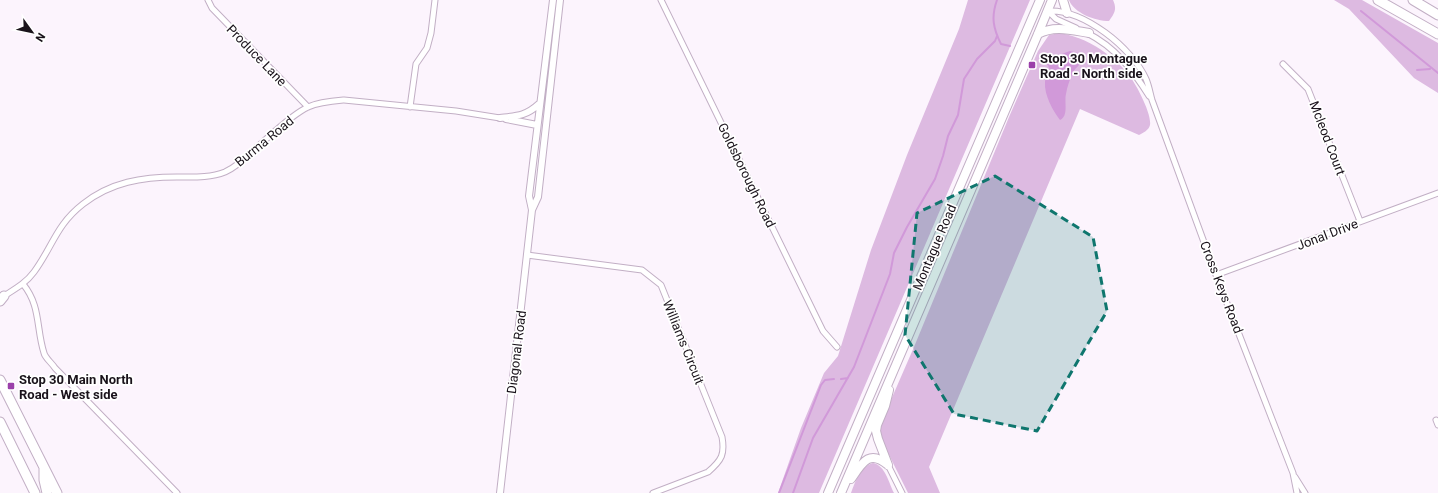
<svg xmlns="http://www.w3.org/2000/svg" width="1438" height="493" font-family="Roboto,sans-serif">
<style>
.green{fill:#ddbae1}
.water{fill:#d199d9}
.lines{fill:none;stroke-linecap:round;stroke-linejoin:round}
.stream{stroke:#d199d9;stroke-width:2}
.minor-casing{stroke:#c2afc5;stroke-width:7}
.tertiary-casing{stroke:#c2afc5;stroke-width:8}
.primary-casing{stroke:#c2afc5;stroke-width:10}
.trunk-casing{stroke:#c2afc5;stroke-width:11}
.minor{stroke:#fff;stroke-width:5}
.tertiary{stroke:#fff;stroke-width:6}
.primary{stroke:#fff;stroke-width:8}
.trunk{stroke:#fff;stroke-width:9}
.marked{fill:#0f766e;fill-opacity:0.2;stroke:#0f766e;stroke-width:3;stroke-dasharray:8 5;stroke-linejoin:round}
.poi-dot{fill:#9b40aa;stroke:#fff;stroke-width:1.5}
.labels{text-anchor:middle;stroke-width:3.5;stroke-linejoin:round;paint-order:stroke}
.street-label{font-size:13px;fill:#1a131b;stroke:#fff}
.poi-label{font-size:13px;font-weight:bold;fill:#1a131b;stroke:#fff;text-anchor:start}
</style>
<rect width="100%" height="100%" fill="#fcf4fd"/>
<path class="green" d="M968,0H1030L819,493H778L801,428L824,373L838,356L871,250L907,155L959,29Z
M1069,0H1113C1117,9 1115,13 1109,21C1095,21 1074,13 1069,0Z
M1334,0H1362L1438,43V93L1414,78L1349,9Z
M1060,33C1079,37 1091,42 1107,54C1114,59 1122,66 1127,73C1135,81 1152,114 1150,125C1149,130 1143,133 1139,135L1080,109L929,467L940,493H908L880,437V425L914,347L1009,117L1038,51L1049,35Z
M873,463C885,465 889,483 894,493H851C855,482 861,466 873,463Z"/>
<path class="water" d="M1070,51L1078,53L1084,57C1082,64 1076,67 1073,72C1070,79 1067,87 1066,94C1064,102 1069,116 1060,120C1053,111 1044,95 1045,82C1046,73 1054,73 1046,63L1048,59C1056,58 1062,53 1070,51Z"/>
<g class="lines">
<path class="stream" d="M997,0C991,17 993,28 1001,44L1010,46
M1361,11L1438,73
M1042,58L1046,60
M1417,70L1430,69
M841,379L848,378
M779,493L821,385L825,380L834,379
M793,493L813,438L854,367L890,274L894,253L907,227L935,179L943,156L948,136L958,115L964,79L977,59L995,41L997,36"/>
<defs>
<path id="minor" d="M208,0L212,8L308,107
M661,0L823,331L837,347
M1048,11C1084,9 1132,48 1146,79C1149,86 1150,93 1152,100L1216,275L1293,473L1297,493
M1048,11L1056,19L1076,28
M1087,33C1115,47 1133,70 1149,96
M1283,64L1308,89L1360,221
M410,107L416,64L427,48L431,33L435,0
M527,255L642,270L661,285L722,437C725,454 722,460 708,472L653,493
M1216,275L1438,193
M23,284C41,306 36,328 44,353C45,358 52,363 55,368L177,493
M4,296C15,289 26,283 34,272C53,246 56,225 83,204C111,182 142,177 177,177C193,177 210,178 225,172C236,167 247,157 256,148C270,136 291,115 308,107C319,102 332,101 344,100L456,111L500,118
M1436,420L1438,425
M888,465L902,493
M1295,477L1305,493"/>
<path id="tertiary" d="M500,118C517,116 526,116 539,104
M506,119L537,125
M532,210L529,196L553,0
M500,493L532,210L538,197L560,0"/>
<path id="primary" d="M1063,0L1067,13
M1038,34C1054,25 1071,30 1089,33
M888,465L878,439L876,431L877,425L885,406L889,390
M851,479C862,463 869,449 888,465
M828,493L1040,0
M841,493L1038,34L1052,0"/>
<path id="trunk" d="M1378,0L1438,34
M1413,0L1438,15
M0,301L4,296
M0,380L57,493
M0,422L35,493
M44,469V480L47,493"/>
</defs>
<use href="#minor" class="minor-casing"/>
<use href="#tertiary" class="tertiary-casing"/>
<use href="#primary" class="primary-casing"/>
<use href="#trunk" class="trunk-casing"/>
<use href="#minor" class="minor"/>
<use href="#tertiary" class="tertiary"/>
<use href="#primary" class="primary"/>
<use href="#trunk" class="trunk"/>
</g>
<path class="marked" d="M995,176L1093,237L1107,311L1037,431L954,414L905,335L917,213Z"/>
<g class="poi-dot">
<rect x="1028" y="61" width="8" height="8" rx="2"/>
<rect x="7" y="382" width="8" height="8" rx="2"/>
</g>
<g class="labels">
<g class="street-label">
<text transform="translate(257 55) rotate(46)" y="5">Produce Lane</text>
<text transform="translate(1328 138) rotate(69)" y="5">Mcleod Court</text>
<text transform="translate(264 141) rotate(-39)" y="5">Burma Road</text>
<text transform="translate(747 175) rotate(64)" y="5">Goldsborough Road</text>
<text transform="translate(1327 234) rotate(-21)" y="5">Jonal Drive</text>
<text transform="translate(934 247) rotate(-67)" y="5">Montague Road</text>
<text transform="translate(1222 287) rotate(69)" y="5">Cross Keys Road</text>
<text transform="translate(684 342) rotate(68)" y="5">Williams Circuit</text>
<text transform="translate(516 352) rotate(-83)" y="5">Diagonal Road</text>
</g>
<g class="poi-label">
<text x="1040" y="63">Stop 30 Montague<tspan x="1040" dy="15">Road - North side</tspan></text>
<text x="19" y="384">Stop 30 Main North<tspan x="19" dy="15">Road - West side</tspan></text>
</g>
</g>
<g transform="translate(32 32) rotate(123)" stroke="#ffffff" stroke-width="3" paint-order="stroke">
<path d="M0-3L7 15L0 10L-7 15Z" fill="#1a131b"/>
<text y="-6" font-size="11" font-weight="bold" text-anchor="middle" fill="#1a131b">N</text>
</g>
</svg>
